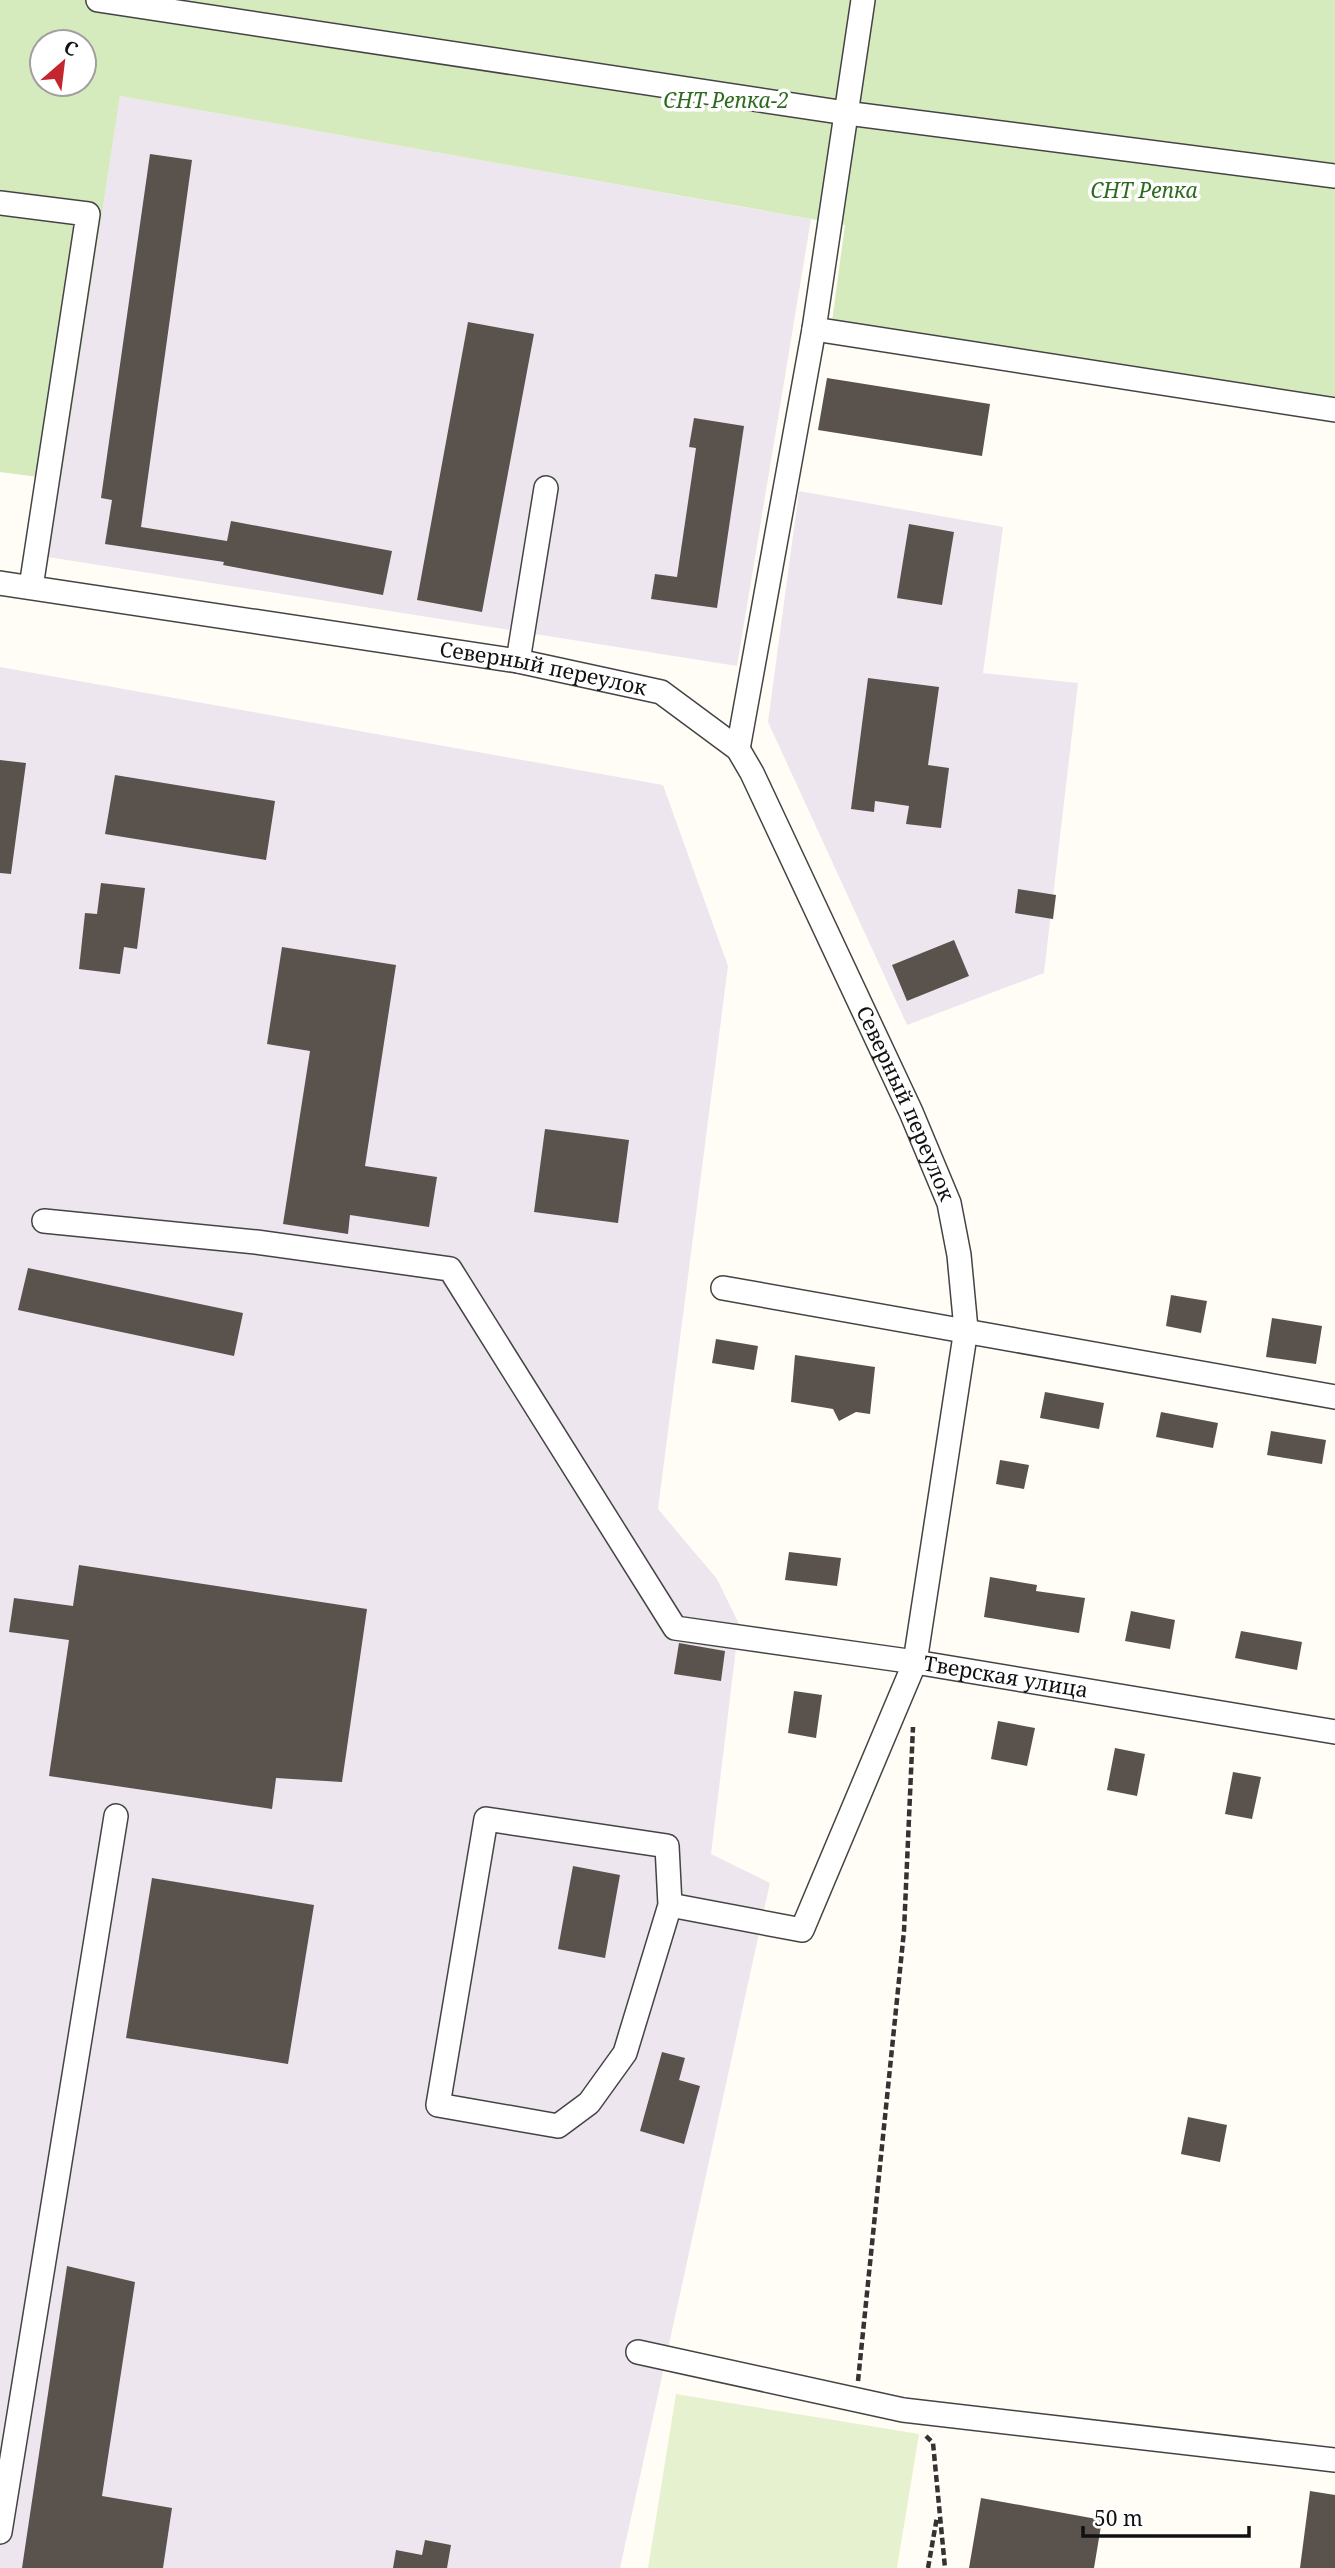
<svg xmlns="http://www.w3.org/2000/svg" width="1335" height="2568" font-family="'Noto Serif',serif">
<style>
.industrial{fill:#eee6ef}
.green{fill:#d5ebbd;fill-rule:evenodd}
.pitch{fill:#e6f2cf}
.building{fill:#5a524d}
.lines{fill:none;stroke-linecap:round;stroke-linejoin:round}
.minor-casing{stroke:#444;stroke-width:26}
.path{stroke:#333;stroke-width:4.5;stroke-dasharray:7 3.5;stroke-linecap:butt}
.minor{stroke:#fff;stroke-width:23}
.labels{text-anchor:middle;stroke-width:7;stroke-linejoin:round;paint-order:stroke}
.park-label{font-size:21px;font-style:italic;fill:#2f6b1f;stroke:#fff}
.street-label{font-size:21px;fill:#111;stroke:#fff}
</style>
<rect width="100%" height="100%" fill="#fffdf5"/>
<path class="industrial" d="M120,96L811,219L737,666L48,557Z
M799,491L1003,527L983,673L1078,683L1044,973L907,1025L768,722Z
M0,667L663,785L728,966L658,1509L717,1579L739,1624L711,1854L770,1883L620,2568H0Z"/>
<path class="green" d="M0,0H1335V412L830,336L845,225L120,96L61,480L0,472ZM42,42H84V84H42Z"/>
<path class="pitch" d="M676,2394L919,2434L897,2568H648Z"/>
<path class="building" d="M150,154L192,160L141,527L227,541L231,521L392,551L383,595L223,565L224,562L105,544L112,500L101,498Z
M468,322L534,334L482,612L417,600Z
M827,378L990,404L982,456L818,430Z
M694,418L744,426L717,608L651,599L655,574L677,577L696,448L689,447Z
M909,524L954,532L942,605L897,598Z
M868,678L939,687L928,765L949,768L941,828L906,824L909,806L875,801L874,812L851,809Z
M0,760L26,763L11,874L0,873Z
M115,775L275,801L266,860L105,834Z
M101,883L145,888L137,949L124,947L120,974L79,969L85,913L97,914Z
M1018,889L1056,895L1053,919L1015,913Z
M954,940L969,976L907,1001L892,965Z
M282,947L396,965L365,1166L437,1177L429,1227L350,1215L348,1234L283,1224L310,1051L267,1044Z
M545,1129L629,1140L618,1223L534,1212Z
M28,1268L243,1313L234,1356L18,1310Z
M1171,1295L1207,1301L1201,1333L1166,1326Z
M1272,1318L1322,1326L1316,1364L1266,1357Z
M716,1339L758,1346L754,1370L712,1363Z
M795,1355L875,1367L870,1414L856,1412L839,1421L833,1409L791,1402Z
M1045,1392L1104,1403L1099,1429L1040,1418Z
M1161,1412L1218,1423L1213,1448L1156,1437Z
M1271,1431L1326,1440L1322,1464L1267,1455Z
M1000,1460L1029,1465L1024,1489L996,1484Z
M789,1552L841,1558L837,1586L785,1580Z
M79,1565L367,1609L342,1782L276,1778L272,1809L49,1776L69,1640L9,1632L14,1598L73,1606Z
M990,1577L1037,1585L1036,1591L1085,1598L1079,1633L984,1617Z
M1131,1611L1175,1620L1170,1649L1125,1641Z
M1241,1631L1302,1642L1297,1670L1235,1658Z
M679,1643L725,1651L721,1681L674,1674Z
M794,1691L822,1695L816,1738L788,1733Z
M998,1721L1035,1728L1027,1766L991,1759Z
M1115,1748L1145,1754L1137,1796L1107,1790Z
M1233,1772L1261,1777L1252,1819L1225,1814Z
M573,1866L620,1875L605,1958L558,1949Z
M152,1878L314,1905L288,2064L126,2038Z
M662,2052L685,2058L679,2080L700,2086L684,2144L640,2131Z
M1188,2117L1227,2125L1220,2162L1181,2154Z
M67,2266L135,2282L102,2496L172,2508L163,2568H22Z
M1310,2491L1335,2495V2568H1300Z
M981,2498L1102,2520L1094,2568H969Z
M425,2540L451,2545L447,2568H393L396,2550L422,2555Z"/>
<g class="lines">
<defs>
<g id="minor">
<path d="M98,0L846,113L1335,176"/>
<path d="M0,203L88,214L31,587"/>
<path d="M814,329L1335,410"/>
<path id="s1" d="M0,583L518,661L661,692L738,749L752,773L911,1112L949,1203L959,1255L966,1329L915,1662L802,1930L670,1905L625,2053L589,2103L558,2126L438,2105L486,1819L667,1846L670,1905"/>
<path d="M518,661L546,488"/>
<path d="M738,749L814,329L863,0"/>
<path id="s2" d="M44,1221L256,1242L450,1269L675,1628L915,1662L1335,1732"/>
<path d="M723,1288L1335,1397"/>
<path d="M638,2352L903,2410L1335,2460"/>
<path d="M0,2532L116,1816"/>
</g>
</defs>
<use href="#minor" class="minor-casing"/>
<path class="path" d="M858,2381L904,1931L913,1727
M926,2436L933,2443L945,2568
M928,2568L937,2517"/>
<use href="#minor" class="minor"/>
</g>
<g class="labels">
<g class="park-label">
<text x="726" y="108">СНТ Репка-2</text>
<text x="1144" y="198">СНТ Репка</text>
</g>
<g class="street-label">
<text dy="7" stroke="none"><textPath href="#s1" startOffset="550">Северный переулок</textPath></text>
<text dy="7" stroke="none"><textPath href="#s1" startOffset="1158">Северный переулок</textPath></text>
<text dy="7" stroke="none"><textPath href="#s2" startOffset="1167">Тверская улица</textPath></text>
</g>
</g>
<g transform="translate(63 63) rotate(28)"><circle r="33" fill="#ffffff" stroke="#a0a0a0" stroke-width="2"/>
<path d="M0-5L12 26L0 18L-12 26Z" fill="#c4262e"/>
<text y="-10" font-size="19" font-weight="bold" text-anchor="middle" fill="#111111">С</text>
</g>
<path d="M1083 2526v10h166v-10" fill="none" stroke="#111111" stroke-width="3.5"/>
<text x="1094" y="2526" font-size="21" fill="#111111" stroke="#ffffff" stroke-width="5" paint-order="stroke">50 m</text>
</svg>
